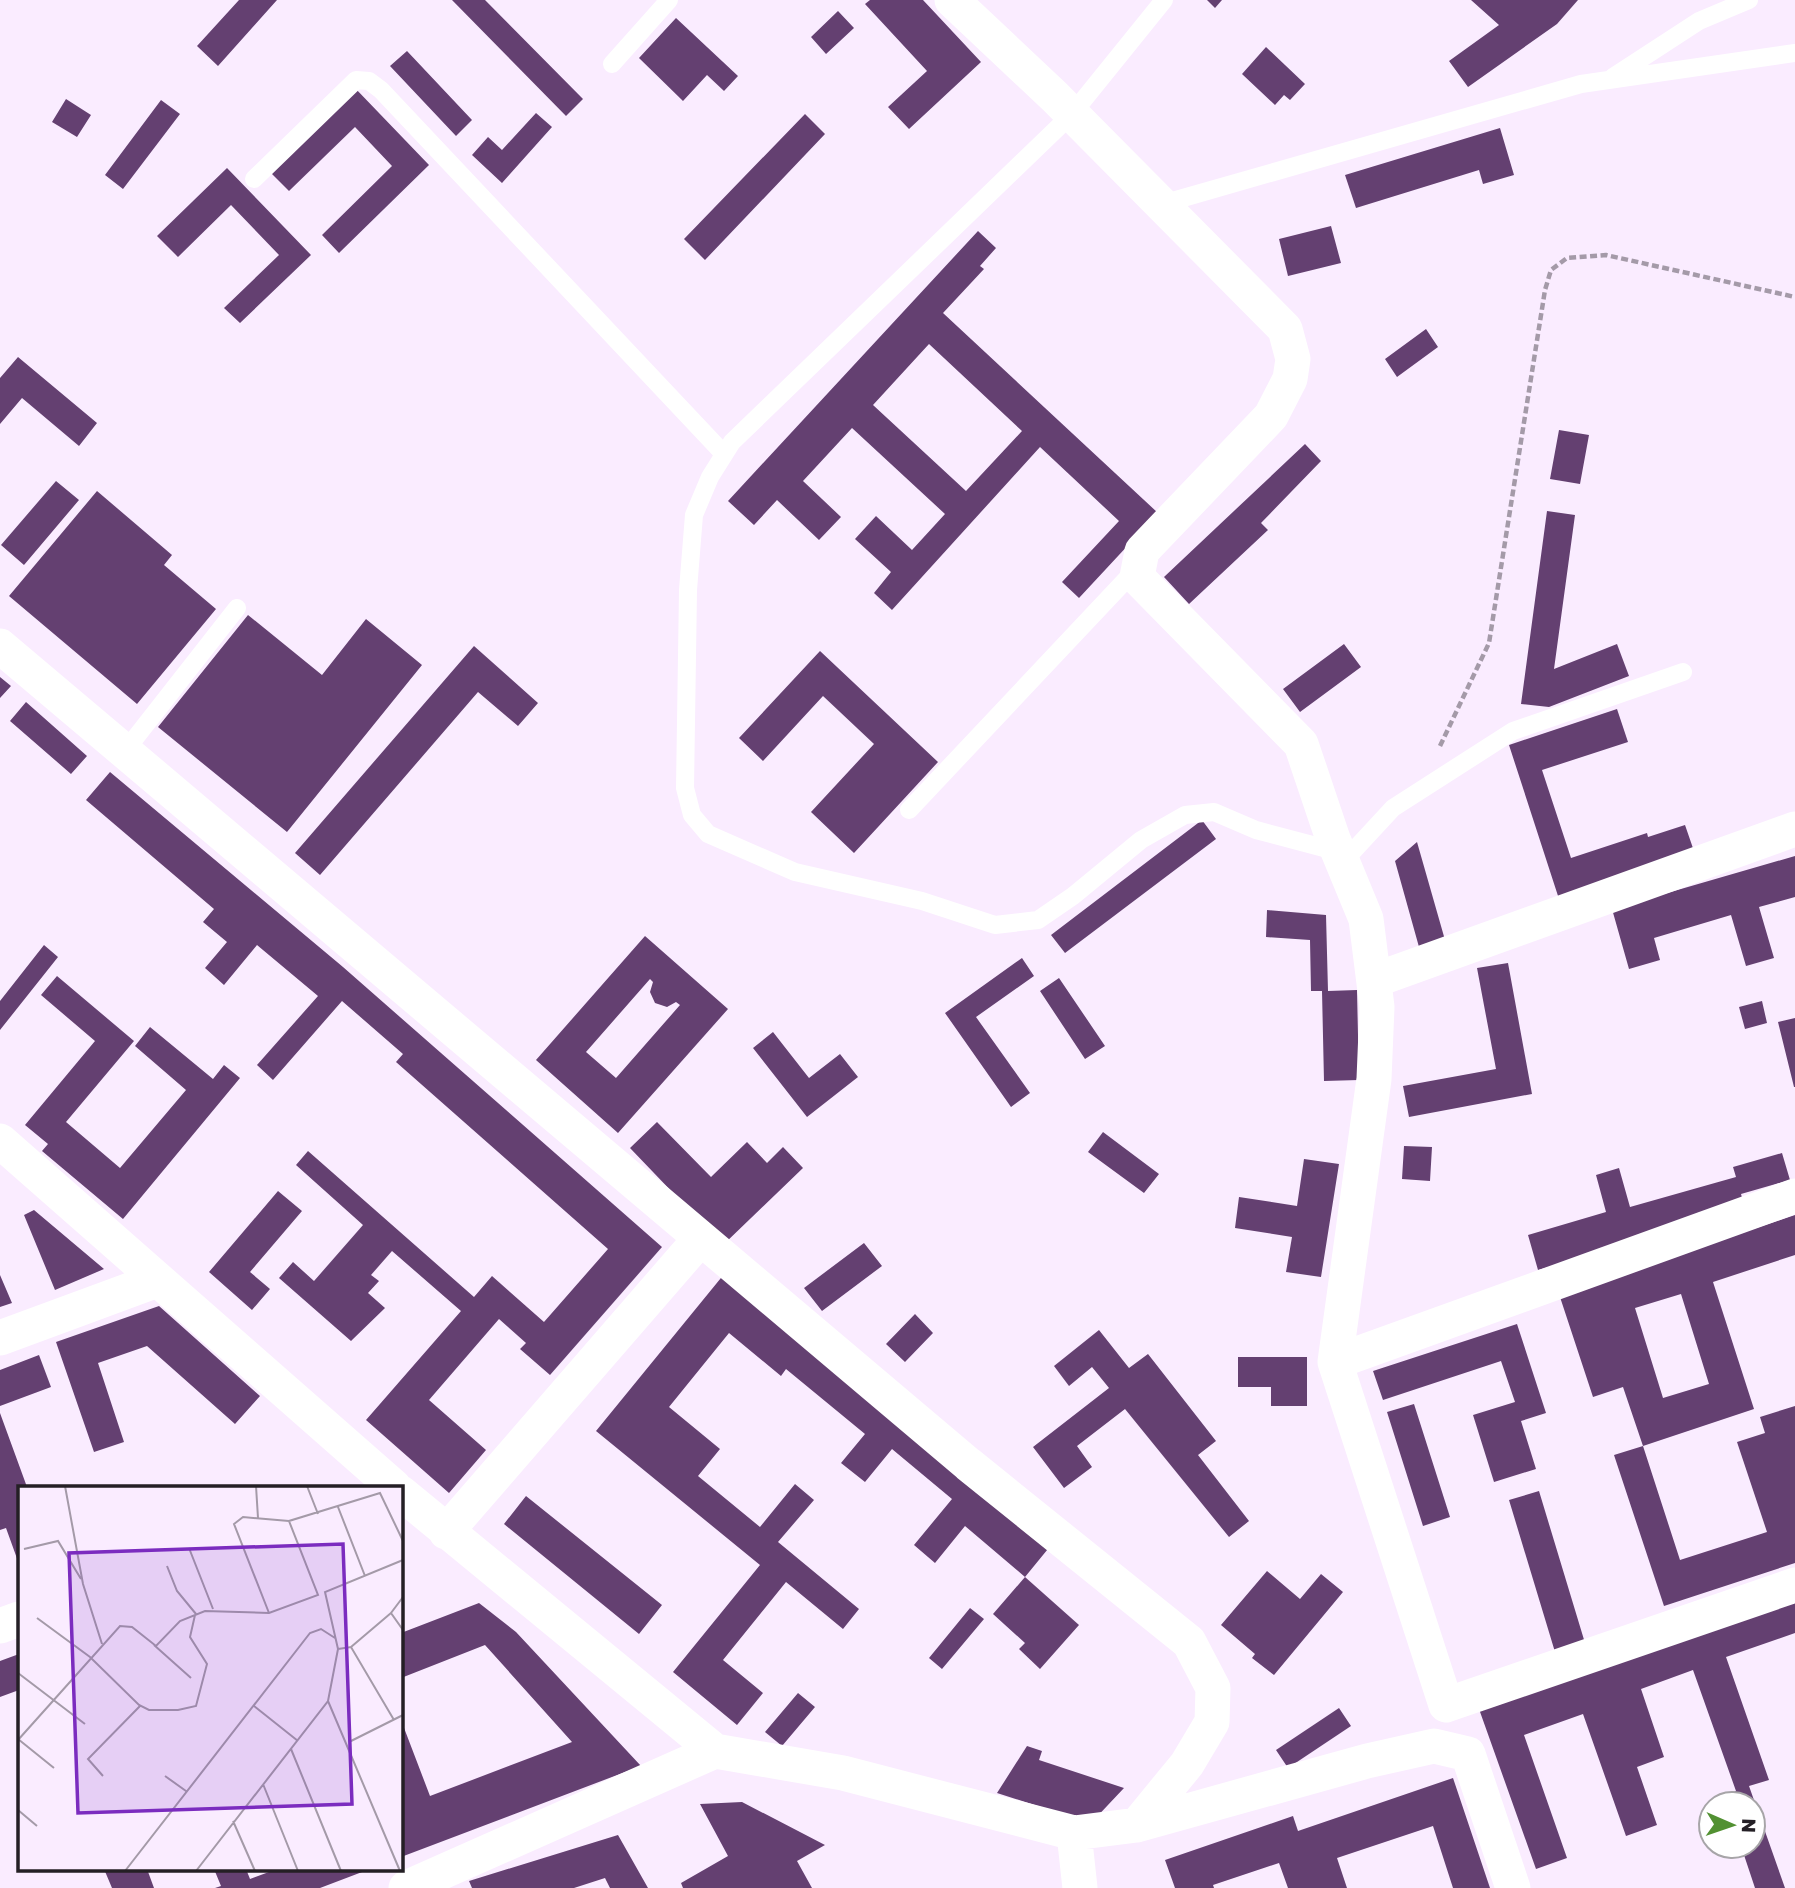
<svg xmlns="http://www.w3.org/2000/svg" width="1795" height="1888" font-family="'Golos Text',sans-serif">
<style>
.building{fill:#644071;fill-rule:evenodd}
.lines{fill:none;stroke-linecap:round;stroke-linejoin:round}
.path{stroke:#a49aa8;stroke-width:4.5;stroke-dasharray:7 3.5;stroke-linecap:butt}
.service{stroke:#fff;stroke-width:18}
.minor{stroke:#fff;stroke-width:35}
.inset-road{fill:none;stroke:#a49aa8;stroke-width:2}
.view{fill:#7b2cbf;fill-opacity:0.15;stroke:#7b2cbf;stroke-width:3.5}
.inset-edge{fill:none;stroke:#241f25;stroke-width:3.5}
</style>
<rect width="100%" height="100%" fill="#faecff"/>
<path class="building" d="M239,0H277L218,66L197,46Z
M452,0H485L583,99L566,116Z
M870,0H923L981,62L909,129L888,107L927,71L865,4Z
M1207,0H1222L1215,8Z
M1471,0H1578L1557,24L1468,87L1449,61L1499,25Z
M838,11L854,28L826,54L811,37Z
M676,18L738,76L724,91L707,75L683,101L639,58Z
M1266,47L1305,84L1290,100L1284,95L1275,105L1242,74Z
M407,51L472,120L456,136L390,66Z
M354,87L429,165L339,253L322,235L392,166L355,127L289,191L268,170Z
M66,99L91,115L77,137L52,122Z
M161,100L180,114L123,189L105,175Z
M536,113L552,127L502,183L472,155L488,137L502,150Z
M805,114L825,134L705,260L684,239Z
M1500,128L1514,175L1483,184L1479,170L1356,208L1345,175Z
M227,168L311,255L240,323L224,308L279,255L231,205L178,257L157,236Z
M1331,226L1341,263L1288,276L1279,239Z
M978,231L996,248L980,266L984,269L943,313L1158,513L1079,598L1062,582L1119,521L1040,447L892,610L874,593L891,572L855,539L876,516L912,550L945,514L852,428L803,481L841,517L819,540L777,500L754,525L728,501ZM929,344L1022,431L966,491L873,405Z
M1426,329L1438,347L1397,377L1385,359Z
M18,357L97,423L79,446L22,398L0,424V378Z
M1559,430L1589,435L1580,484L1550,479Z
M1305,444L1321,461L1261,523L1268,530L1189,604L1164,577Z
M56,481L79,500L24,565L1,545Z
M97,491L172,555L164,565L216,609L137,704L9,596Z
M1547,511L1575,515L1554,669L1617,644L1629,676L1549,707L1521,704Z
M248,615L322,675L366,619L422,665L287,832L158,727Z
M1344,644L1361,667L1300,712L1283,689Z
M474,646L538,703L518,726L478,692L320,875L295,853Z
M820,651L938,762L854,853L811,812L874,744L823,696L763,761L739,738Z
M0,677L11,686L0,698Z
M26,702L87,756L71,774L10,721Z
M1617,709L1628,742L1542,770L1571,858L1647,833L1648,837L1685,825L1695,854L1559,899L1509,745Z
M110,772L343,967L662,1247L550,1375L520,1349L526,1343L499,1319L429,1400L486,1450L449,1493L366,1420L461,1311L392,1251L371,1275L379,1281L368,1293L385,1308L351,1341L279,1278L293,1262L314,1281L363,1225L296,1165L308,1151L474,1297L492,1276L544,1322L608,1249L396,1062L403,1054L342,1001L273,1080L257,1065L318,996L257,945L224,985L205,968L227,942L203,922L214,909L86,800Z
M1202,820L1216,839L1065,953L1051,935Z
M1417,842L1445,940L1419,947L1395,861Z
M1795,856V897L1759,907L1774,958L1746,966L1731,915L1654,938L1660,960L1629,969L1612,909Z
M1267,910L1326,915L1328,991L1357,990L1359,1080L1324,1081L1322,991H1311L1310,940L1266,937Z
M645,936L728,1009L618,1133L536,1060ZM650,979L653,982L650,992L655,1003L667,1007L676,1002L680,1005L616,1078L586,1052Z
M44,945L58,957L0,1030V1001Z
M1022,958L1034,976L976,1017L1030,1093L1011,1107L945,1013Z
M1508,963L1532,1094L1409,1117L1403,1086L1496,1069L1477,968Z
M57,976L134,1041L66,1122L120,1168L186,1090L135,1046L150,1027L213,1079L224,1065L240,1078L123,1219L42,1151L48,1144L25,1125L95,1041L41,995Z
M1059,978L1105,1046L1085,1059L1040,991Z
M1762,1001L1767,1023L1745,1029L1739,1007Z
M1795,1018V1087H1794L1778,1022Z
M773,1032L809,1078L840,1054L858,1077L807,1117L753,1048Z
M657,1122L711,1177L747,1142L767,1163L783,1147L803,1168L723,1245L630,1148Z
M1103,1132L1159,1174L1144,1193L1088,1152Z
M1404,1146L1432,1147L1430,1181L1402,1179Z
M1782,1153L1790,1180L1741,1194L1746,1212L1538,1270L1528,1235L1606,1212L1596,1175L1619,1168L1630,1207L1736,1177L1733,1167Z
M1304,1159L1339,1164L1321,1277L1286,1272L1292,1237L1235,1228L1239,1197L1297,1206Z
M278,1191L302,1211L250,1272L270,1289L252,1310L209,1272Z
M34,1210L104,1269L55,1290L24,1215Z
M1795,1215V1255L1713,1282L1754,1409L1643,1446L1623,1387L1593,1397L1559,1294ZM1681,1294L1709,1384L1663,1398L1635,1308Z
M864,1243L882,1266L822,1311L804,1288Z
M725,1273L1052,1544L1025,1577L965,1526L935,1563L914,1545L952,1499L892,1449L865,1482L841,1463L865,1434L786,1369L781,1376L729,1333L669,1407L720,1449L698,1476L760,1527L795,1484L814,1500L778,1542L859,1609L843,1629L786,1582L723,1660L763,1693L737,1725L673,1672L760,1565L596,1431Z
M0,1275L12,1303L0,1307Z
M159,1306L260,1396L235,1424L147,1346L98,1363L124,1442L94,1452L56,1342Z
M915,1314L933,1333L905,1362L886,1344Z
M1517,1324L1546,1413L1521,1421L1536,1469L1494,1482L1473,1415L1515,1402L1501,1361L1383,1400L1373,1371Z
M1099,1330L1129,1368L1148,1354L1216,1441L1198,1455L1249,1521L1229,1537L1125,1409L1077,1446L1092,1467L1064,1488L1033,1447L1109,1388L1092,1367L1069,1386L1054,1366Z
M39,1355L51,1387L0,1406V1370Z
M1238,1357H1307V1406H1271V1387H1238Z
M1414,1404L1450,1517L1423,1526L1387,1412Z
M1795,1406V1563L1664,1606L1614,1455L1643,1446L1680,1560L1767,1532L1737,1442L1765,1433L1760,1417Z
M0,1413L27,1487H19V1564L6,1528L0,1530Z
M1539,1491L1585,1643L1555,1652L1509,1500Z
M526,1496L662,1605L639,1634L504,1524Z
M1267,1571L1300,1599L1321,1574L1343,1592L1274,1675L1252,1658L1255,1654L1221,1625Z
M1025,1577L1079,1625L1040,1669L1019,1649L1025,1643L993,1614Z
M1795,1597V1633L1726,1657L1769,1780L1749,1786L1785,1888H1755L1741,1846H1753V1804H1726L1723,1796L1736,1791L1693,1670L1641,1689L1664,1757L1637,1767L1657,1825L1626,1836L1583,1714L1524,1735L1567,1858L1536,1869L1479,1709Z
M479,1603L516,1632L641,1766L401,1857V1720L430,1796L572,1742L485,1645L401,1678V1633Z
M970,1608L984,1619L942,1669L929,1658Z
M19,1654V1690L0,1697V1661Z
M798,1693L815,1707L782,1746L765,1732Z
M1339,1708L1351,1726L1288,1768L1276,1750Z
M1027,1746L1042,1751L1039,1760L1124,1788L1091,1823L997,1793Z
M1453,1778L1490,1888H1453L1433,1826L1337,1858L1347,1888H1288L1279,1863L1213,1885L1214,1888H1175L1165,1860L1293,1816L1298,1831Z
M742,1802L825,1845L797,1861L812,1888H683L681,1883L728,1856L700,1804Z
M618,1835L648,1888H610L605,1878L574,1888H472L469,1881Z
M104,1869H147L154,1888H112Z
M214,1869H246L250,1879L277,1869H370L320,1888H215L221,1886Z"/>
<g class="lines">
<path class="path" d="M1440,746L1489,643L1545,290L1551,270L1567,258L1606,255L1795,297"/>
<path class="service" d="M1164,0L1072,114L732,442L710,477L694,515L688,590L685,788L692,815L708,834L795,872L922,901L995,925L1038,920L1073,896L1141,840L1185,815L1214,812L1256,830L1339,852
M612,64L669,0
M1613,77L1699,21L1749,0
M254,179L356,80L369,81L381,90L724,454
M1162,204L1581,84L1795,53
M125,751L237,608
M909,810L1137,568
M1343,862L1393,808L1513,731L1683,672"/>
<path class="minor" d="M952,0L1055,97L1285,329L1293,359L1290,379L1271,416L1142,551L1137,577L1301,744L1333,839L1366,919L1377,1007L1374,1079L1335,1362L1446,1705L1795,1585
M0,646L968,1464L1189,1642L1213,1688L1212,1722L1187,1764L1137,1825
M1375,980L1795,829
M0,1141L394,1487
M0,1338L157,1280
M1335,1362L1795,1196
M401,1493L715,1751L843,1773L1074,1833L1137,1825L1367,1761L1434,1746L1468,1754L1513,1888
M446,1532L700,1239
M0,1626L19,1619
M1074,1833L1080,1888
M406,1888L715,1751"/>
</g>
<g transform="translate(18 1486)">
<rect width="385" height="385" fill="#faecff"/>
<path class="inset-road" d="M47,0L65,98L84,158M238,0L240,32M289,0L300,28M320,21L347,90M171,62L195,123M6,63L40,55L63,93M149,80L159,105L178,128M385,111L373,127L385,144M251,127L216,38L225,31L271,35M19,132L72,171L121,219L131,224H160L178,220L189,178L172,151L177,129M136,159L173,192M333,161L373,127M320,163L333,161L376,234M0,187L67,238M310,215L382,385M236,220L280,255M0,253L36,282M0,254L102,140L114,141L138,160L162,135L187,125L251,127L300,109L271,35L362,7L385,55M331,256L385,229M273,263L323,385M85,290L70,273L122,220M147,290L168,305M245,298L280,385M0,324L19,340M215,335L237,385M107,385L292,147L303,143L317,152M178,385L310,215L320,163L307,106L385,74"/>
<path class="view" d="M325,58L334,318L60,327L51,67Z"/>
<rect width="385" height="385" class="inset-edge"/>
</g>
<g transform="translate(1732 1825) rotate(92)"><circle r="33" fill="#ffffff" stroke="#a7a5a8" stroke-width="2"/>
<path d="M0-5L12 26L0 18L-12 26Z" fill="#529132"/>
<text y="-10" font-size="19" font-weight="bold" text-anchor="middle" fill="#241f25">N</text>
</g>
</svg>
